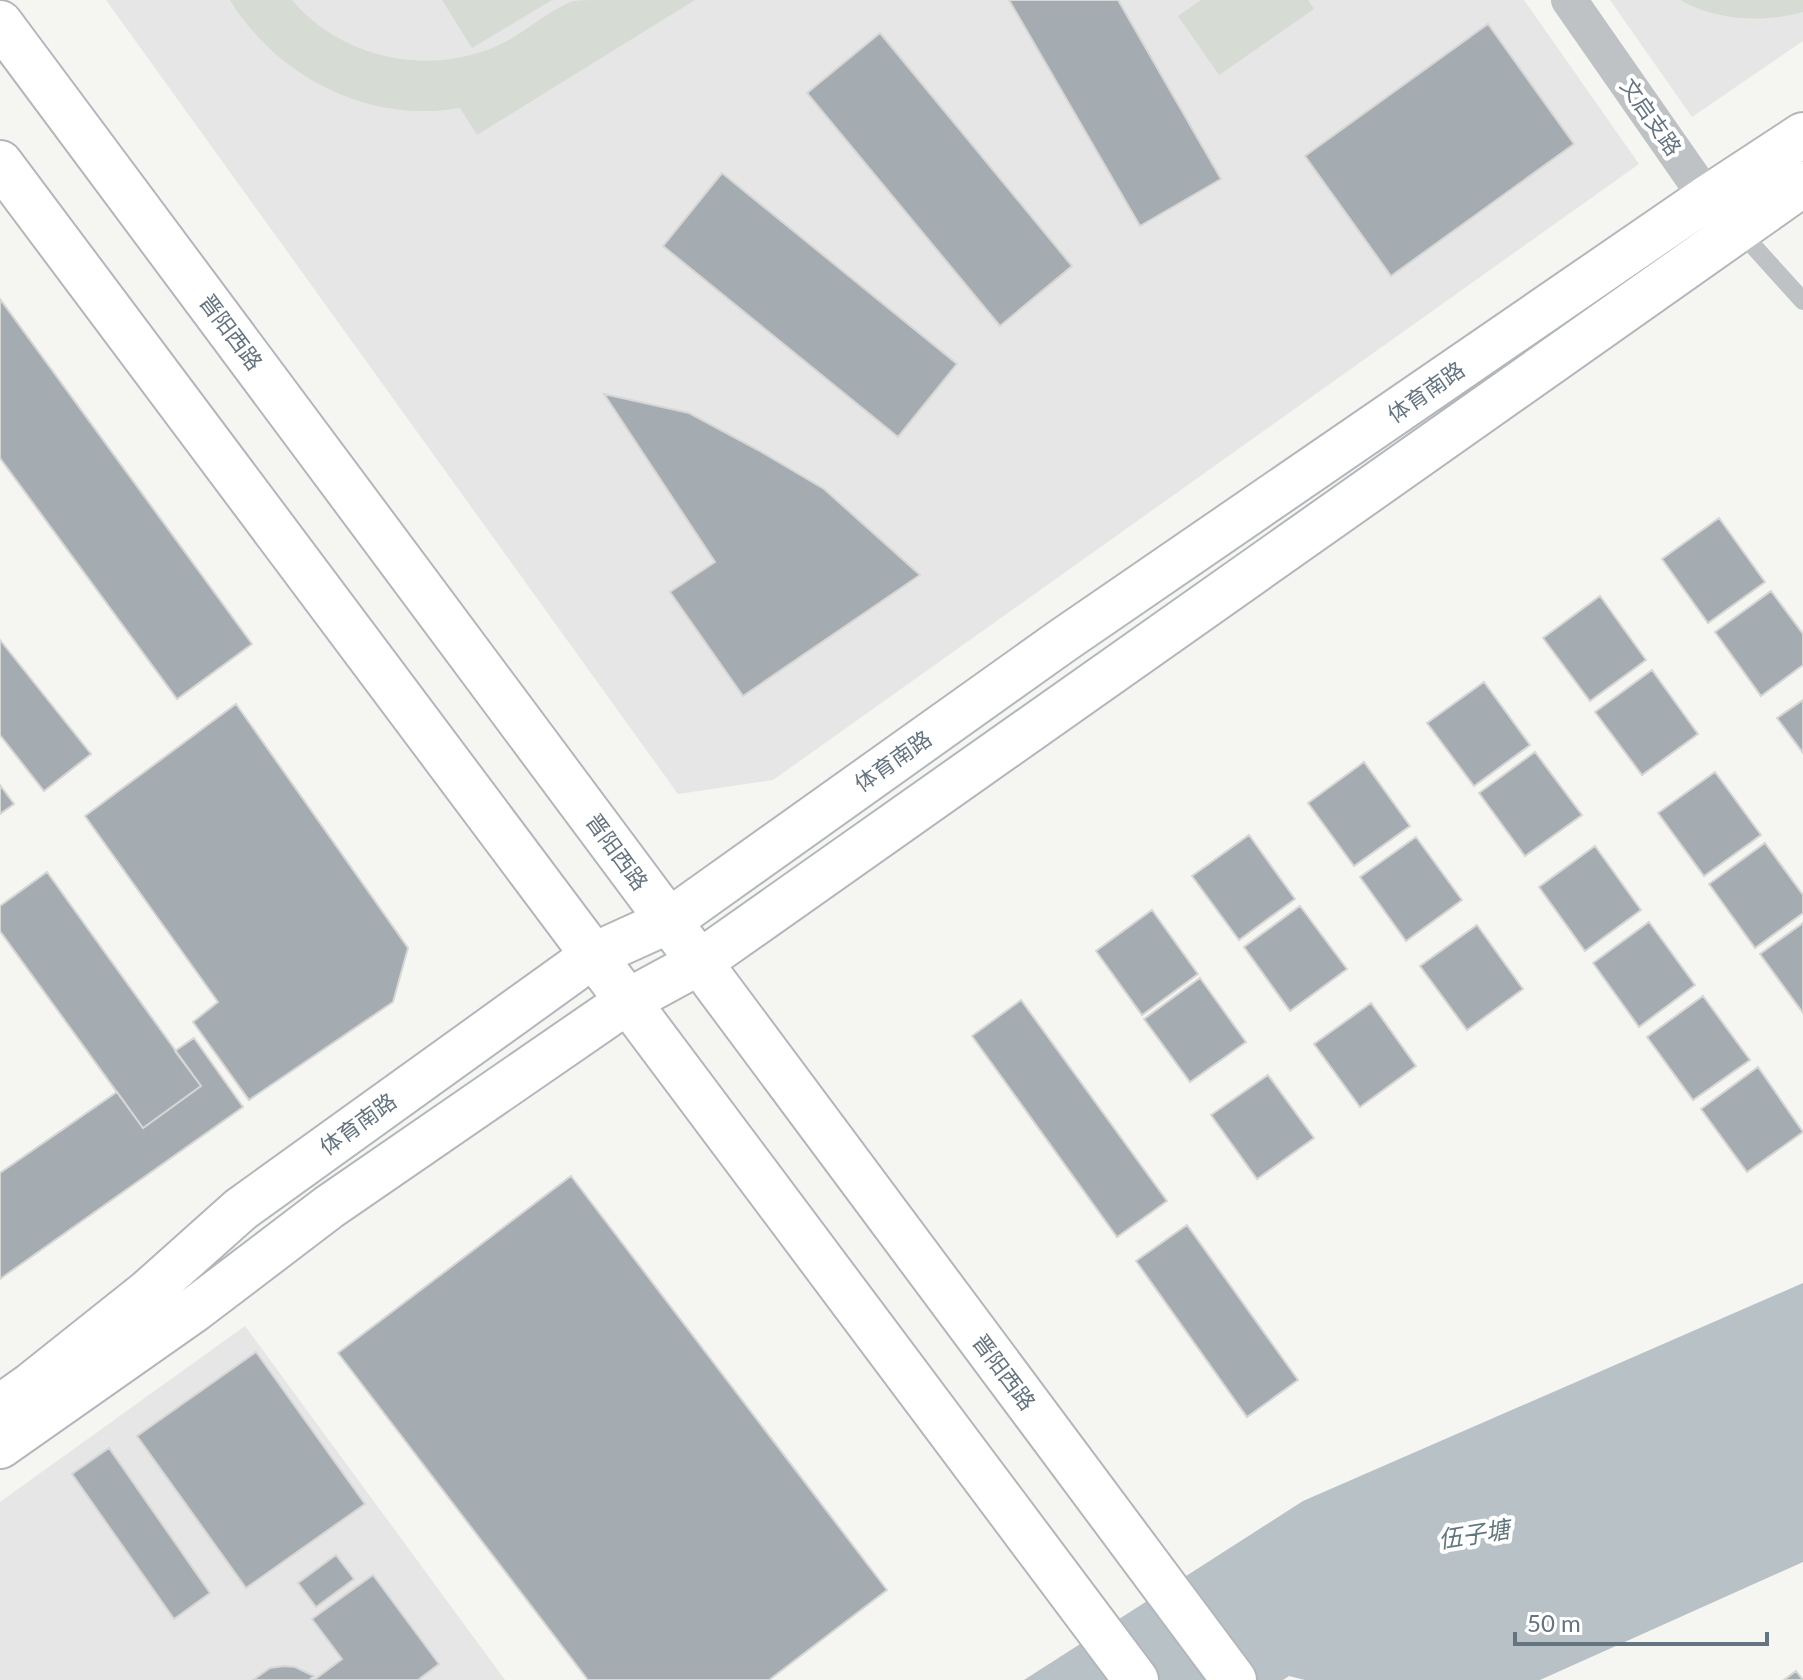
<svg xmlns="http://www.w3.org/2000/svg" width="1803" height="1680" font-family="Lato,'Noto Sans SC',sans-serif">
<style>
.built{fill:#e5e6e5}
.green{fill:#d6dbd3}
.water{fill:#b7c1c6}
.building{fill:#a4acb2;stroke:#d6d6d4;stroke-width:2}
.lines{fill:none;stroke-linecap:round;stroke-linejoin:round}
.secondary-casing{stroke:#b3b7bb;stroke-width:48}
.lane{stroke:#bec2c5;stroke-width:18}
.street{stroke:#bec2c5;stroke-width:36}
.secondary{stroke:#fff;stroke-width:44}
.labels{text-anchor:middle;stroke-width:8;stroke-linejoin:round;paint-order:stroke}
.street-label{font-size:22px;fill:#657481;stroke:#fff}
.water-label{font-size:24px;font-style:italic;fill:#61767e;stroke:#fff}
</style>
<rect width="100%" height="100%" fill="#f5f5f1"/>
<path class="built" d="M106,0H1524L1639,164L773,780L678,794Z
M1610,0H1803V41L1692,117Z
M245,1326L505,1680H0V1502Z"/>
<path class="green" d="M230,0H292C341,59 430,77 499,45C525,33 547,11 573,1C581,0 594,0 603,0C634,0 665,0 695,0L477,135L460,108C369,124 277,77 230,0Z
M442,0H552L472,48Z
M1201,0H1308L1314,9L1219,75L1178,16Z
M1680,0H1803V12C1763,23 1717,21 1680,0Z"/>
<path class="water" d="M1803,1283V1562L1540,1680H1305L1289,1676L1283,1680H1024L1303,1501Z"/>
<path class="building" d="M1009,0H1118L1221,179L1140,226Z
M1488,24L1574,144L1391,276L1305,156Z
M880,33L1072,266L1000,326L807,93Z
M722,173L957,364L898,437L663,246Z
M0,299L252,644L177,699L0,458Z
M604,394L689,413L758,450L824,489L920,575L743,696L670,592L715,562Z
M1719,518L1765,582L1708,623L1662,559Z
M1771,591L1803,634V665L1761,696L1715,632Z
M1600,596L1646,660L1590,701L1543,638Z
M0,640L91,754L44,791L0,735Z
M1652,670L1698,734L1642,775L1595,712Z
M1484,682L1530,745L1474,786L1427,723Z
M1803,700V753L1777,718Z
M236,704L408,948L393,1002L249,1100L193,1022L218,1002L85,816Z
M1535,752L1582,815L1525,856L1479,793Z
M1364,762L1410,826L1354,866L1308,803Z
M1715,772L1761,835L1704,876L1658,813Z
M0,785L14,804L0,814Z
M1249,835L1295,899L1239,940L1192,876Z
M1416,837L1462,900L1406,941L1360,877Z
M1765,843L1803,895V913L1755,948L1709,884Z
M1595,846L1641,910L1585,951L1539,887Z
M47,872L201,1086L143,1128L0,931V906Z
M1300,906L1347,969L1290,1011L1244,947Z
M1152,910L1198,974L1142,1015L1096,951Z
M1649,922L1695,985L1639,1027L1593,963Z
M1803,923V1013L1760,954Z
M1477,925L1523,989L1467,1030L1420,966Z
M1200,978L1246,1042L1190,1082L1144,1019Z
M1703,996L1750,1060L1693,1100L1647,1037Z
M1021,1000L1167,1201L1117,1237L972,1036Z
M1371,1003L1416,1066L1360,1107L1314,1044Z
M194,1038L243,1107L0,1279V1173L117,1092L143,1128L201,1086L175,1051Z
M1758,1067L1803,1132L1747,1172L1701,1109Z
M1268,1075L1314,1138L1257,1179L1211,1115Z
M571,1176L887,1590L769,1680H588L338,1353Z
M1187,1225L1298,1380L1247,1417L1136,1261Z
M256,1352L365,1504L246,1588L137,1436Z
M109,1448L210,1593L174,1619L72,1474Z
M336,1555L354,1579L316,1607L298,1583Z
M373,1575L439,1664L418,1680H314L342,1659L312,1619Z
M284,1666L295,1667L314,1676L309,1680H253L270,1668Z
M1796,1671L1803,1680H1784Z"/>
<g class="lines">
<defs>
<path id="secondary" d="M0,23L1234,1680
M0,163L1136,1680
M0,1407L30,1386L148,1292L241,1209L594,955L669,921L1062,641L1707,198L1803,135
M0,1446L195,1309L329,1207L628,1001L700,962L1803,184"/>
</defs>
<use href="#secondary" class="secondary-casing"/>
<path class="lane" d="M1738,229L1803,301"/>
<path class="street" d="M1569,0L1707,198L1725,216"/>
<use href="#secondary" class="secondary"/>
</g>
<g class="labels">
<g class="street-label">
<text transform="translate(1651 117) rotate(55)" y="8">文启支路</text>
<text transform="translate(231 332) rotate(53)" y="8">晋阳西路</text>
<text transform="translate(1426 392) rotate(-35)" y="8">体育南路</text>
<text transform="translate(893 761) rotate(-35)" y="8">体育南路</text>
<text transform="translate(617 852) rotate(54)" y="8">晋阳西路</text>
<text transform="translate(358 1124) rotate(-36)" y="8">体育南路</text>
<text transform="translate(1004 1372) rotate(53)" y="8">晋阳西路</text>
</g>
<g class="water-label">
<text transform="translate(1474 1535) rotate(-9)" y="8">伍子塘</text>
</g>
</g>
<path d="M1515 1632v12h252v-12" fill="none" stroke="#657481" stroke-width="4"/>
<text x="1527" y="1632" font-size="24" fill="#657481" stroke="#ffffff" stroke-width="6" paint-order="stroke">50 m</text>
</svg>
